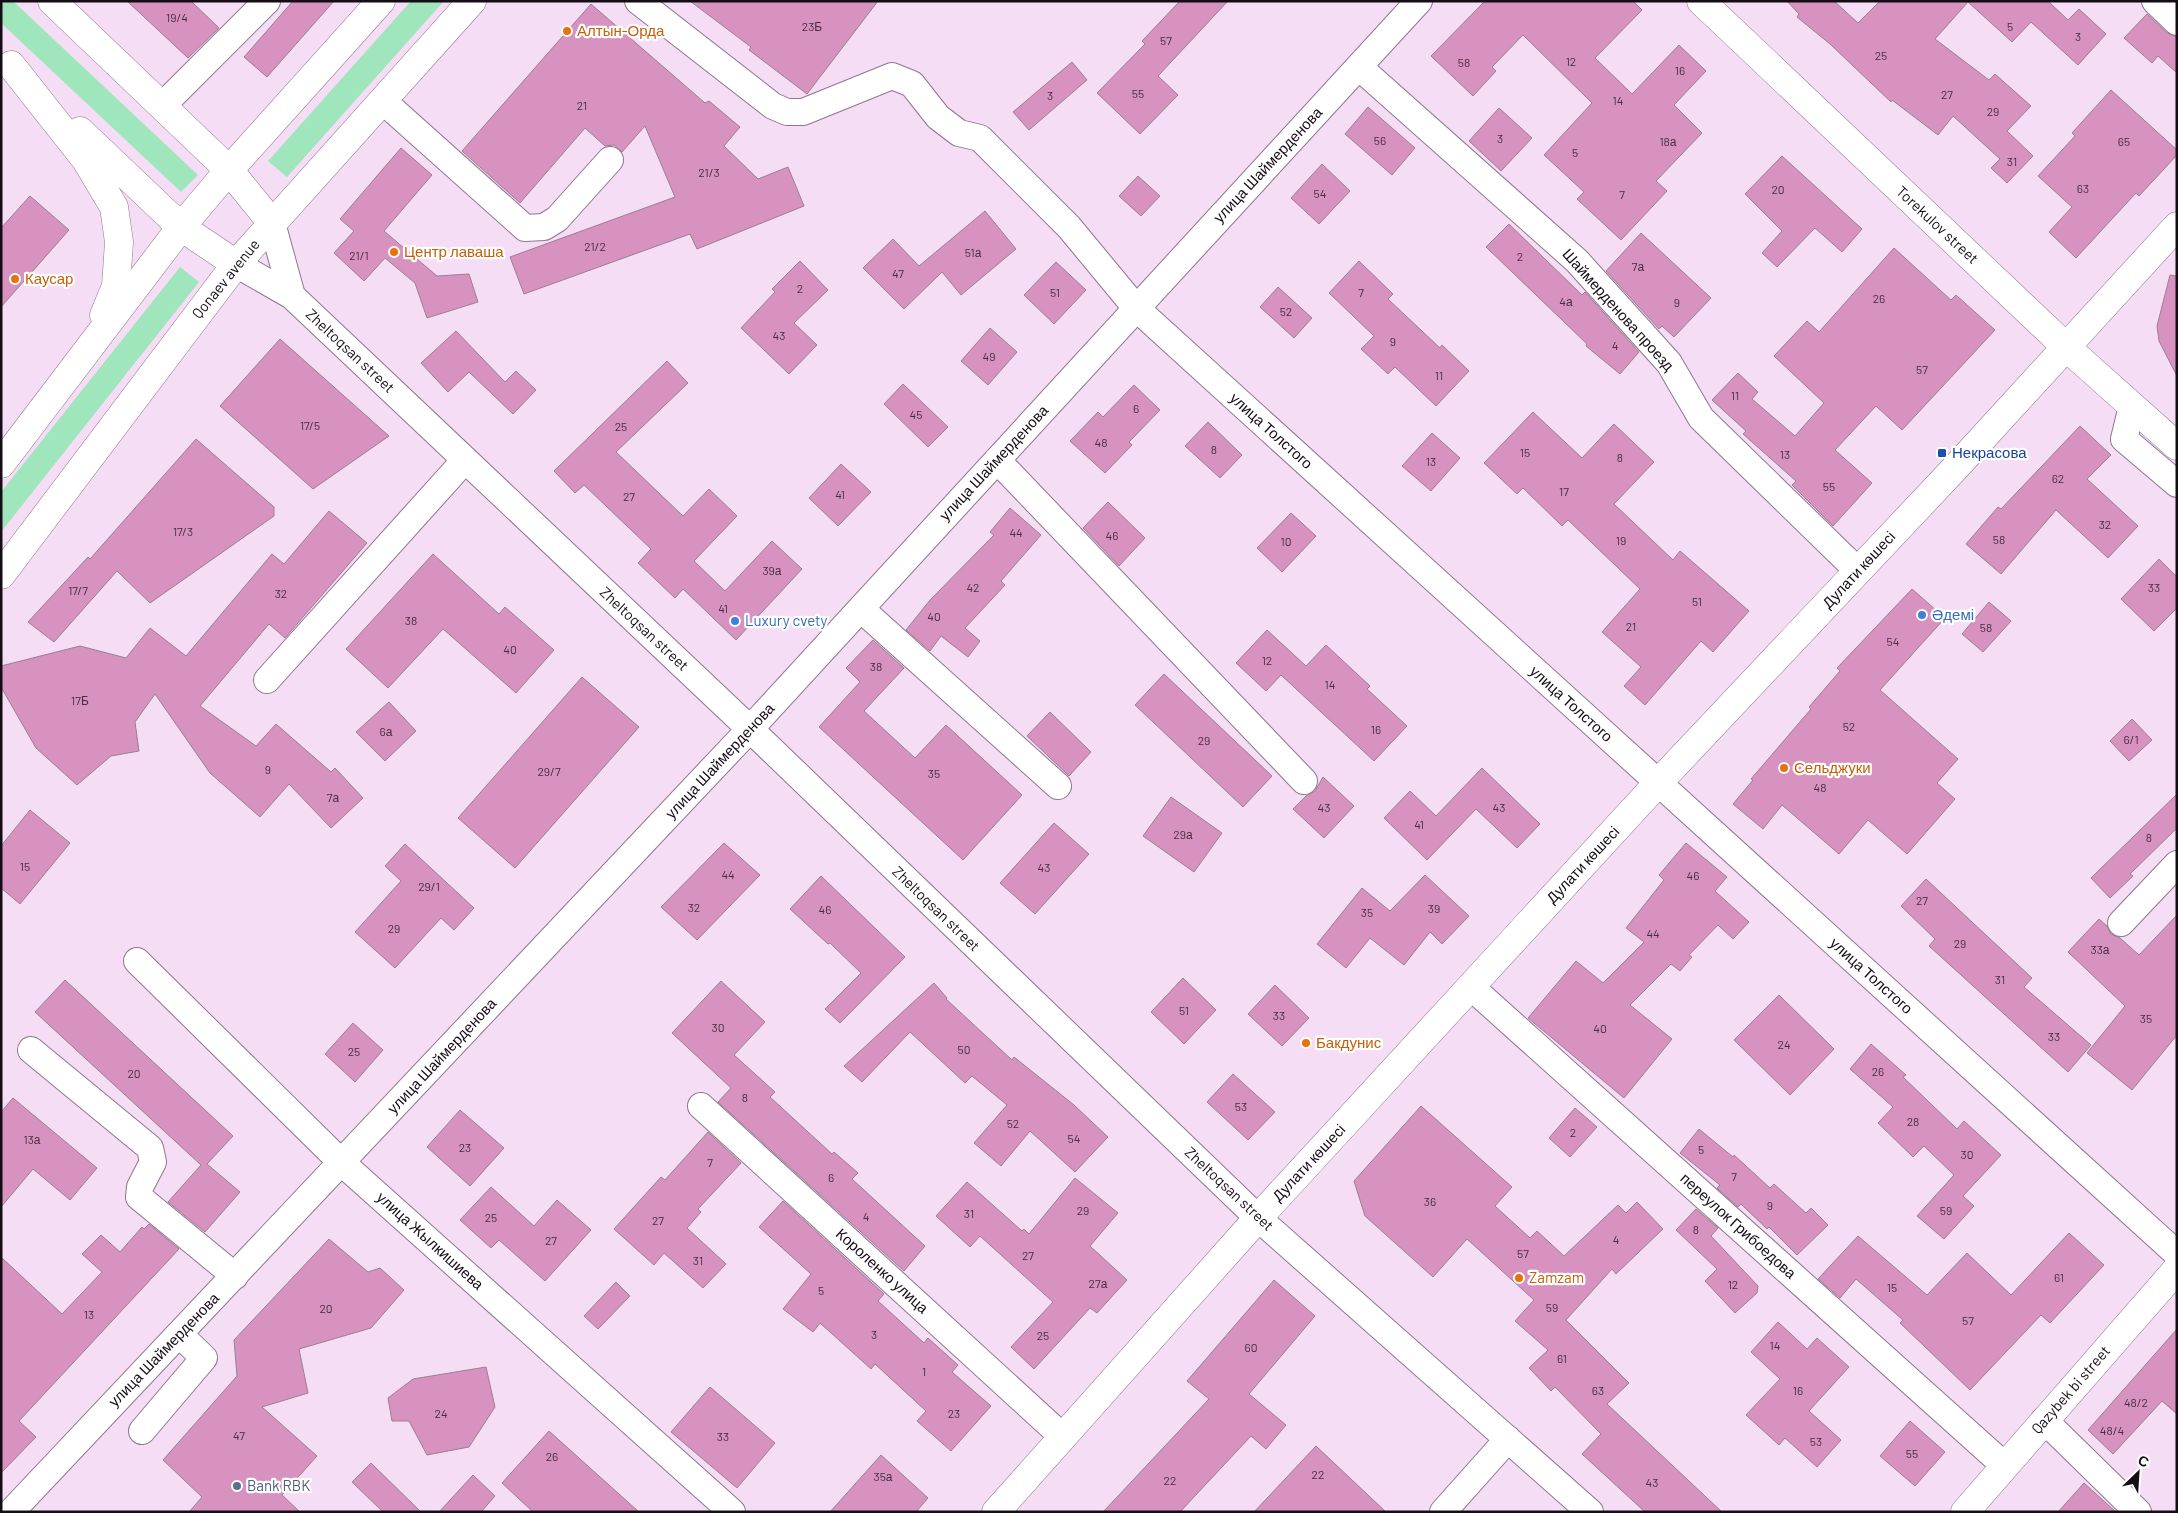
<svg xmlns="http://www.w3.org/2000/svg" width="2178" height="1513" font-family="Barlow,sans-serif">
<style>
.green{fill:#a0e6bd}
.building{fill:#d792bf;stroke:#9b7f90}
.lines{fill:none;stroke-linecap:round;stroke-linejoin:round}
.minor-casing{stroke:#8d778d;stroke-width:28}
.major-casing{stroke:#8d778d;stroke-width:29}
.minor{stroke:#fff;stroke-width:26}
.major{stroke:#fff;stroke-width:28}
.food-dot{fill:#e8710a;stroke:#fff;stroke-width:2}
.transit-dot{fill:#1a4fb4;stroke:#fff;stroke-width:2}
.shop-dot{fill:#3f7fe0;stroke:#fff;stroke-width:2}
.service-dot{fill:#5c6f8a;stroke:#fff;stroke-width:2}
.labels{text-anchor:middle;stroke-width:4.5;stroke-linejoin:round;paint-order:stroke}
.number-label{font-size:12px;fill:#462e40}
.food-label{font-size:15px;fill:#c56008;stroke:#fff;text-anchor:start}
.street-label{font-size:15px;fill:#150d15;stroke:#fff}
.transit-label{font-size:15px;fill:#164399;stroke:#fff;text-anchor:start}
.shop-label{font-size:15px;fill:#366cbe;stroke:#fff;text-anchor:start}
.service-label{font-size:15px;fill:#4e5e75;stroke:#fff;text-anchor:start}
</style>
<rect width="100%" height="100%" fill="#f6ddf6"/>
<path class="green" d="M1,1H13L198,175L181,192L1,23Z
M411,1H444L287,177L268,161Z
M180,267L199,282L1,532V492Z"/>
<path class="building" d="M127,1H191L219,28L188,58Z
M293,1H334L267,77L244,57Z
M690,1H878L807,94L749,50L751,47Z
M1180,1H1228L1158,76L1178,95L1140,134L1097,93L1145,44L1142,41Z
M1485,1H1633L1642,10L1595,58L1632,94L1679,45L1706,71L1674,105L1702,133L1656,181L1667,191L1621,240L1577,199L1584,192L1544,155L1592,103L1523,35L1492,67L1496,71L1473,96L1431,56Z
M1787,1H1834L1858,23L1880,1H2050L2049,2L2068,20L2079,9L2106,34L2078,65L2031,22L2012,42L1968,2L1935,39L1989,80L1995,74L2031,106L2007,131L2033,156L2007,183L1991,168L2000,159L1953,116L1938,135L1892,100L1891,102L1830,44L1797,17L1799,14Z
M591,4L705,103L709,101L740,127L724,146L758,179L788,167L804,206L697,249L690,234L524,294L510,257L675,197L645,126L622,152L614,145L605,146L585,128L520,203L462,151Z
M2147,14L2167,33L2177,37V73L2158,56L2152,63L2124,38Z
M1072,62L1087,80L1029,130L1013,112Z
M2111,90L2177,150V155L2139,196L2136,193L2076,258L2049,232L2072,207L2038,176L2075,136L2072,133Z
M1368,107L1415,148L1392,175L1345,134Z
M1499,108L1532,138L1501,171L1469,141Z
M401,148L432,175L384,231L437,276L469,274L478,302L427,318L415,283L385,258L364,281L334,253L354,231L340,219Z
M1782,156L1862,229L1842,252L1815,228L1777,267L1762,253L1782,231L1745,194Z
M1322,164L1350,191L1319,224L1291,198Z
M1138,176L1160,196L1141,216L1119,196Z
M30,196L69,230L1,307V228Z
M985,211L1016,249L961,295L942,272L904,309L863,268L893,239L919,266Z
M1509,224L1582,295L1585,292L1639,352L1620,374L1586,346L1587,344L1486,247Z
M1641,233L1711,298L1674,337L1662,326L1659,329L1606,271Z
M1894,248L1951,300L1956,295L1995,330L1902,430L1876,406L1835,450L1872,483L1833,526L1792,485L1796,481L1743,434L1746,431L1712,400L1738,373L1758,392L1752,399L1795,436L1824,403L1774,356L1807,321L1819,332Z
M800,261L828,290L794,323L817,345L789,374L741,328L775,292L772,289Z
M1359,261L1393,294L1388,299L1440,348L1442,345L1469,371L1436,406L1395,367L1388,374L1361,349L1374,336L1329,293Z
M1056,262L1086,290L1054,324L1024,295Z
M2170,275L2177,276V376L2159,341L2157,326Z
M1278,287L1312,318L1294,338L1260,307Z
M990,328L1017,352L988,385L961,361Z
M456,331L505,382L516,371L536,390L513,414L469,372L448,392L421,363Z
M280,339L389,436L313,489L220,406Z
M667,361L688,383L616,452L683,516L709,489L737,516L694,561L725,591L772,541L802,569L736,640L683,589L675,598L638,563L651,549L584,485L575,493L554,471Z
M903,384L948,427L928,447L884,404Z
M1134,385L1160,410L1129,442L1132,445L1105,473L1070,441L1098,412L1103,417Z
M1533,412L1582,458L1614,424L1654,462L1614,504L1673,560L1680,551L1749,611L1713,652L1701,641L1645,705L1624,686L1641,667L1602,632L1640,589L1568,520L1562,526L1523,488L1517,494L1484,463Z
M1208,422L1242,455L1220,478L1185,446Z
M2080,426L2111,455L2087,479L2138,526L2108,558L2056,510L2001,574L1966,544L1998,507L2001,509Z
M1432,433L1460,458L1431,491L1402,466Z
M196,439L274,507V516L150,603L117,571L54,642L28,622L88,557L90,559Z
M841,464L871,492L838,526L809,498Z
M1108,502L1145,538L1119,566L1083,528Z
M1010,508L1041,535L1001,581L1005,585L965,628L980,641L968,657L941,636L930,651L906,630L930,600L994,535L990,532Z
M329,511L367,543L285,638L269,624L200,706L256,746L276,724L331,772L335,768L363,798L331,828L289,784L260,817L210,773L155,694L135,722L139,751L111,756L77,785L36,748L1,687V666L80,646L126,658L150,628L186,656L272,554L284,564Z
M1291,513L1316,536L1282,572L1257,548Z
M433,554L499,614L505,607L554,650L516,693L443,629L388,688L346,649Z
M2159,559L2177,577V608L2154,631L2121,599Z
M1912,589L1945,618L1880,690L1958,759L1937,783L1955,799L1907,854L1868,820L1839,854L1782,805L1763,829L1733,804L1753,780L1751,779L1811,709L1809,707L1840,671L1837,668Z
M1989,602L2011,621L1983,652L1962,634Z
M1267,630L1306,666L1326,645L1370,686L1367,689L1407,726L1374,761L1281,675L1266,691L1236,663Z
M873,640L904,668L864,711L915,758L946,725L1022,795L963,860L819,727L860,682L846,668Z
M1164,674L1272,776L1243,807L1135,705Z
M582,677L639,727L515,868L458,818Z
M389,702L416,731L385,761L356,732Z
M1050,712L1091,752L1069,776L1027,736Z
M2132,719L2152,740L2129,761L2110,741Z
M1482,768L1540,824L1517,848L1476,809L1427,860L1384,818L1410,791L1436,816Z
M1323,777L1354,806L1324,838L1293,809L1306,796L1315,791Z
M2177,794V828L2130,874L2133,876L2110,898L2091,878Z
M1171,797L1222,833L1194,872L1143,836Z
M30,810L70,843L20,904L1,888V846Z
M1054,823L1089,854L1035,914L1000,883Z
M724,843L760,875L697,940L661,907Z
M1686,843L1727,877L1715,891L1749,922L1733,939L1718,925L1689,955L1692,957L1680,971L1671,964L1630,1005L1672,1039L1624,1098L1528,1018L1576,961L1603,983L1644,942L1626,928L1664,880L1659,875Z
M405,844L474,908L454,930L441,918L395,968L355,932L401,881L385,866Z
M1425,875L1469,916L1442,944L1430,932L1404,965L1370,938L1346,968L1317,944L1362,888L1390,911Z
M821,876L905,957L840,1023L825,1009L861,973L830,943L828,944L790,909Z
M1926,879L2032,978L2024,987L2091,1045L2068,1072L1929,946L1935,939L1901,906Z
M2177,915V1035L2132,1090L2087,1053L2125,1006L2068,952L2099,919L2107,926L2111,934L2120,938L2139,955Z
M1183,978L1216,1010L1184,1044L1151,1012Z
M65,980L233,1136L207,1164L240,1192L205,1232L168,1202L201,1165L35,1012Z
M721,981L765,1022L734,1055L775,1092L770,1097L832,1154L834,1152L858,1173L852,1179L925,1246L904,1271L718,1102L731,1088L672,1033Z
M934,983L947,998L946,999L1012,1060L1014,1057L1074,1105L1108,1137L1075,1172L1030,1131L1001,1166L974,1143L1007,1105L972,1076L965,1083L910,1032L862,1082L844,1066Z
M1275,985L1309,1018L1282,1046L1248,1014Z
M1779,995L1834,1049L1790,1095L1734,1040Z
M353,1023L383,1050L355,1082L325,1054Z
M1871,1044L1906,1075L1903,1077L1957,1129L1964,1121L2001,1155L1963,1196L1974,1206L1944,1239L1917,1216L1954,1175L1924,1146L1913,1157L1878,1123L1893,1107L1850,1069Z
M1233,1074L1275,1112L1248,1140L1207,1102Z
M13,1098L97,1168L70,1200L33,1169L1,1207V1112Z
M1421,1106L1512,1187L1495,1206L1530,1238L1537,1231L1564,1256L1618,1205L1626,1213L1637,1202L1663,1229L1616,1274L1612,1269L1566,1320L1629,1383L1607,1404L1722,1512H1645L1582,1454L1601,1434L1555,1387L1551,1391L1529,1368L1548,1350L1515,1321L1534,1300L1467,1239L1433,1277L1365,1216L1354,1181Z
M1575,1108L1597,1127L1570,1157L1549,1138Z
M460,1110L504,1148L470,1186L427,1147Z
M1699,1129L1733,1157L1734,1155L1770,1188L1774,1184L1806,1213L1811,1208L1828,1225L1797,1255L1769,1227L1767,1229L1741,1204L1738,1207L1717,1188L1720,1185L1680,1153Z
M708,1132L741,1163L698,1209L701,1212L687,1228L726,1264L703,1288L664,1253L654,1265L614,1229L661,1177L665,1180Z
M1075,1178L1118,1213L1090,1246L1127,1280L1097,1313L1090,1308L1034,1369L1011,1347L1053,1302L980,1236L970,1247L936,1216L967,1182L1022,1231L1024,1229L1029,1234Z
M491,1187L534,1226L557,1200L591,1230L545,1281L499,1240L491,1248L460,1220Z
M783,1201L884,1294L878,1301L924,1343L928,1338L958,1365L952,1372L991,1406L951,1451L917,1421L926,1411L875,1364L871,1369L820,1323L813,1332L783,1309L811,1274L759,1227Z
M1696,1209L1718,1228L1711,1236L1758,1286L1757,1293L1735,1313L1705,1281L1717,1269L1676,1230Z
M149,1224L179,1249L19,1421L36,1437L1,1473V1257L62,1314L102,1272L82,1254L101,1235L120,1252L142,1227L144,1229Z
M2069,1233L2104,1265L2050,1323L2041,1315L1970,1390L1900,1323L1903,1320L1856,1279L1840,1298L1818,1279L1858,1236L1927,1295L1967,1253L2011,1295Z
M329,1239L368,1272L380,1268L404,1290L371,1328L299,1349L308,1393L262,1407L317,1456L282,1495L300,1512H189L202,1497L163,1460L237,1376L234,1340Z
M1274,1280L1315,1316L1249,1394L1286,1425L1266,1449L1251,1436L1180,1512H1103L1209,1399L1187,1381Z
M616,1282L630,1296L598,1329L584,1316Z
M1778,1322L1807,1349L1817,1338L1849,1367L1809,1411L1841,1440L1817,1467L1785,1438L1779,1445L1746,1415L1780,1379L1751,1352Z
M2177,1329V1414L2162,1401L2113,1454L2088,1430Z
M486,1367L495,1407L469,1447L427,1455L409,1421H392L388,1398L413,1379Z
M710,1387L775,1443L737,1488L671,1432Z
M1910,1421L1945,1452L1915,1486L1880,1456Z
M549,1431L639,1512H533L502,1483Z
M1316,1446L1386,1512H1254Z
M881,1455L928,1498L916,1512H830Z
M371,1463L421,1512H383L352,1482Z
M473,1475L495,1496L481,1512H439Z
M2084,1483L2116,1512H2058Z"/>
<g class="lines">
<defs>
<path id="minor" d="M638,1L773,106L787,112H803L892,76L912,84L938,117L959,133L980,138L1069,227L1136,308L2177,1254
M2155,1L2177,22
M1359,67L1577,261L1669,363L1701,418L1858,571
M383,101L525,228L544,227L557,219L610,160
M162,106L267,1
M272,223L292,296
M236,264L292,296L750,729L1258,1218L1590,1512
M2132,406L2124,439L2177,484
M997,460L1304,781
M861,609L1058,786
M267,680L465,460
M2121,923L2177,864
M137,961L342,1163L732,1512
M1471,987L2005,1466
M31,1050L150,1148L153,1162L140,1187L139,1197L235,1276
M701,1106L1063,1437
M2044,1420L2138,1512
M142,1431L204,1358L179,1334
M11,1512L750,729L1419,1
M1443,1512L1508,1439"/>
<path id="major" d="M52,1L229,170L272,223
M1701,1L2066,347L2177,446
M11,65L86,160L114,207L119,242L116,286L104,315
M80,131L181,227L236,264
M1,464L181,227L229,170L381,1
M1,575L236,264L472,1
M996,1512L1258,1218L1658,783L1957,466L2177,226
M1965,1512L2177,1269"/>
</defs>
<use href="#minor" class="minor-casing"/>
<use href="#major" class="major-casing"/>
<use href="#minor" class="minor"/>
<use href="#major" class="major"/>
</g>
<g class="food-dot">
<circle cx="567" cy="31" r="5"/>
<circle cx="394" cy="252" r="5"/>
<circle cx="15" cy="279" r="5"/>
<circle cx="1784" cy="768" r="5"/>
<circle cx="1306" cy="1043" r="5"/>
<circle cx="1519" cy="1278" r="5"/>
</g>
<rect class="transit-dot" x="1937" y="448" width="10" height="10" rx="2.5"/>
<g class="shop-dot">
<circle cx="1922" cy="615" r="5"/>
<circle cx="735" cy="621" r="5"/>
</g>
<circle class="service-dot" cx="237" cy="1486" r="5"/>
<g class="labels">
<g class="number-label">
<text x="177" y="22">19/4</text>
<text x="812" y="31">23Б</text>
<text x="2010" y="31">5</text>
<text x="2078" y="41">3</text>
<text x="1166" y="45">57</text>
<text x="1881" y="60">25</text>
<text x="1571" y="66">12</text>
<text x="1464" y="67">58</text>
<text x="1680" y="75">16</text>
<text x="1138" y="98">55</text>
<text x="1947" y="99">27</text>
<text x="1050" y="100">3</text>
<text x="1618" y="105">14</text>
<text x="582" y="110">21</text>
<text x="1993" y="116">29</text>
<text x="1500" y="143">3</text>
<text x="1380" y="145">56</text>
<text x="1668" y="146">18а</text>
<text x="2124" y="146">65</text>
<text x="1575" y="157">5</text>
<text x="2012" y="166">31</text>
<text x="709" y="177">21/3</text>
<text x="2083" y="193">63</text>
<text x="1778" y="194">20</text>
<text x="1320" y="198">54</text>
<text x="1622" y="199">7</text>
<text x="595" y="251">21/2</text>
<text x="973" y="257">51а</text>
<text x="359" y="260">21/1</text>
<text x="1520" y="261">2</text>
<text x="1638" y="271">7а</text>
<text x="898" y="278">47</text>
<text x="800" y="293">2</text>
<text x="1055" y="297">51</text>
<text x="1361" y="297">7</text>
<text x="1879" y="303">26</text>
<text x="1566" y="306">4а</text>
<text x="1677" y="307">9</text>
<text x="1286" y="316">52</text>
<text x="779" y="340">43</text>
<text x="1393" y="346">9</text>
<text x="1615" y="350">4</text>
<text x="989" y="361">49</text>
<text x="1922" y="374">57</text>
<text x="1439" y="380">11</text>
<text x="1735" y="400">11</text>
<text x="1136" y="413">6</text>
<text x="916" y="419">45</text>
<text x="310" y="430">17/5</text>
<text x="621" y="431">25</text>
<text x="1101" y="447">48</text>
<text x="1214" y="454">8</text>
<text x="1525" y="457">15</text>
<text x="1785" y="459">13</text>
<text x="1620" y="462">8</text>
<text x="1431" y="466">13</text>
<text x="2058" y="483">62</text>
<text x="1829" y="491">55</text>
<text x="1564" y="496">17</text>
<text x="840" y="499">41</text>
<text x="629" y="501">27</text>
<text x="2105" y="529">32</text>
<text x="183" y="536">17/3</text>
<text x="1016" y="537">44</text>
<text x="1112" y="540">46</text>
<text x="1999" y="544">58</text>
<text x="1621" y="545">19</text>
<text x="1286" y="546">10</text>
<text x="772" y="575">39а</text>
<text x="973" y="592">42</text>
<text x="2154" y="592">33</text>
<text x="78" y="595">17/7</text>
<text x="281" y="598">32</text>
<text x="1697" y="606">51</text>
<text x="723" y="613">41</text>
<text x="934" y="621">40</text>
<text x="411" y="625">38</text>
<text x="1631" y="631">21</text>
<text x="1986" y="632">58</text>
<text x="1893" y="646">54</text>
<text x="510" y="654">40</text>
<text x="1267" y="665">12</text>
<text x="876" y="671">38</text>
<text x="1330" y="689">14</text>
<text x="80" y="705">17Б</text>
<text x="1849" y="731">52</text>
<text x="1376" y="734">16</text>
<text x="386" y="736">6а</text>
<text x="2131" y="744">6/1</text>
<text x="1204" y="745">29</text>
<text x="268" y="774">9</text>
<text x="549" y="776">29/7</text>
<text x="934" y="778">35</text>
<text x="1820" y="792">48</text>
<text x="333" y="802">7а</text>
<text x="1324" y="812">43</text>
<text x="1499" y="812">43</text>
<text x="1419" y="829">41</text>
<text x="1183" y="839">29а</text>
<text x="2149" y="842">8</text>
<text x="25" y="871">15</text>
<text x="1044" y="872">43</text>
<text x="728" y="879">44</text>
<text x="1693" y="880">46</text>
<text x="429" y="891">29/1</text>
<text x="1922" y="905">27</text>
<text x="694" y="912">32</text>
<text x="1434" y="913">39</text>
<text x="825" y="914">46</text>
<text x="1367" y="917">35</text>
<text x="394" y="933">29</text>
<text x="1653" y="938">44</text>
<text x="1960" y="948">29</text>
<text x="2100" y="954">33а</text>
<text x="2000" y="984">31</text>
<text x="1184" y="1015">51</text>
<text x="1279" y="1020">33</text>
<text x="2146" y="1023">35</text>
<text x="718" y="1032">30</text>
<text x="1600" y="1033">40</text>
<text x="2054" y="1041">33</text>
<text x="1784" y="1049">24</text>
<text x="964" y="1054">50</text>
<text x="354" y="1056">25</text>
<text x="1878" y="1076">26</text>
<text x="134" y="1078">20</text>
<text x="745" y="1102">8</text>
<text x="1241" y="1111">53</text>
<text x="1913" y="1126">28</text>
<text x="1013" y="1128">52</text>
<text x="1573" y="1137">2</text>
<text x="1074" y="1143">54</text>
<text x="32" y="1144">13а</text>
<text x="465" y="1152">23</text>
<text x="1701" y="1154">5</text>
<text x="1967" y="1159">30</text>
<text x="710" y="1167">7</text>
<text x="1734" y="1181">7</text>
<text x="831" y="1182">6</text>
<text x="1430" y="1206">36</text>
<text x="1770" y="1210">9</text>
<text x="1083" y="1215">29</text>
<text x="1946" y="1215">59</text>
<text x="969" y="1218">31</text>
<text x="866" y="1221">4</text>
<text x="491" y="1222">25</text>
<text x="658" y="1225">27</text>
<text x="1696" y="1234">8</text>
<text x="1616" y="1244">4</text>
<text x="551" y="1245">27</text>
<text x="1523" y="1258">57</text>
<text x="1028" y="1260">27</text>
<text x="698" y="1265">31</text>
<text x="2059" y="1282">61</text>
<text x="1098" y="1288">27а</text>
<text x="1733" y="1289">12</text>
<text x="1892" y="1292">15</text>
<text x="821" y="1295">5</text>
<text x="1552" y="1312">59</text>
<text x="326" y="1313">20</text>
<text x="89" y="1319">13</text>
<text x="1968" y="1325">57</text>
<text x="874" y="1339">3</text>
<text x="1043" y="1340">25</text>
<text x="1775" y="1350">14</text>
<text x="1251" y="1352">60</text>
<text x="1562" y="1363">61</text>
<text x="924" y="1376">1</text>
<text x="1598" y="1395">63</text>
<text x="1798" y="1395">16</text>
<text x="2136" y="1407">48/2</text>
<text x="441" y="1418">24</text>
<text x="954" y="1418">23</text>
<text x="2112" y="1435">48/4</text>
<text x="239" y="1440">47</text>
<text x="723" y="1441">33</text>
<text x="1816" y="1446">53</text>
<text x="1912" y="1458">55</text>
<text x="552" y="1461">26</text>
<text x="1318" y="1479">22</text>
<text x="883" y="1481">35а</text>
<text x="1170" y="1485">22</text>
<text x="1652" y="1487">43</text>
</g>
<g class="food-label">
<text x="577" y="36">Алтын-Орда</text>
<text x="404" y="257">Центр лаваша</text>
<text x="25" y="284">Каусар</text>
<text x="1794" y="773">Сельджуки</text>
<text x="1316" y="1048">Бакдунис</text>
<text x="1529" y="1283">Zamzam</text>
</g>
<g class="street-label">
<text transform="translate(1268 165) rotate(-47)" y="5">улица Шаймерденова</text>
<text transform="translate(1937 225) rotate(43)" y="5">Torekulov street</text>
<text transform="translate(226 279) rotate(-51)" y="5">Qonaev avenue</text>
<text transform="translate(1618 310) rotate(48)" y="5">Шаймерденова проезд</text>
<text transform="translate(350 351) rotate(43)" y="5">Zheltoqsan street</text>
<text transform="translate(1271 431) rotate(42)" y="5">улица Толстого</text>
<text transform="translate(994 463) rotate(-47)" y="5">улица Шаймерденова</text>
<text transform="translate(1859 570) rotate(-47)" y="5">Дулати көшесі</text>
<text transform="translate(644 629) rotate(43)" y="5">Zheltoqsan street</text>
<text transform="translate(1571 704) rotate(42)" y="5">улица Толстого</text>
<text transform="translate(720 761) rotate(-47)" y="5">улица Шаймерденова</text>
<text transform="translate(1583 865) rotate(-47)" y="5">Дулати көшесі</text>
<text transform="translate(936 909) rotate(44)" y="5">Zheltoqsan street</text>
<text transform="translate(1871 976) rotate(42)" y="5">улица Толстого</text>
<text transform="translate(442 1056) rotate(-47)" y="5">улица Шаймерденова</text>
<text transform="translate(1309 1163) rotate(-47)" y="5">Дулати көшесі</text>
<text transform="translate(1229 1189) rotate(43)" y="5">Zheltoqsan street</text>
<text transform="translate(1738 1226) rotate(42)" y="5">переулок Грибоедова</text>
<text transform="translate(430 1241) rotate(42)" y="5">улица Жылкишиева</text>
<text transform="translate(882 1271) rotate(42)" y="5">Короленко улица</text>
<text transform="translate(164 1350) rotate(-46)" y="5">улица Шаймерденова</text>
<text transform="translate(2071 1390) rotate(-49)" y="5">Qazybek bi street</text>
</g>
<g class="transit-label">
<text x="1952" y="458">Некрасова</text>
</g>
<g class="shop-label">
<text x="1932" y="620">Әдемі</text>
<text x="745" y="626">Luxury cvety</text>
</g>
<g class="service-label">
<text x="247" y="1491">Bank RBK</text>
</g>
</g>
<rect width="2178" height="1513" fill="none" stroke="#150d15" stroke-width="5"/>
<g transform="translate(2138 1473) rotate(25)" stroke="#ffffff" stroke-width="4" paint-order="stroke">
<path d="M0-4L9 19L0 12L-9 19Z" fill="#150d15"/>
<text y="-8" font-size="14" font-weight="bold" text-anchor="middle" fill="#150d15">С</text>
</g>
</svg>
